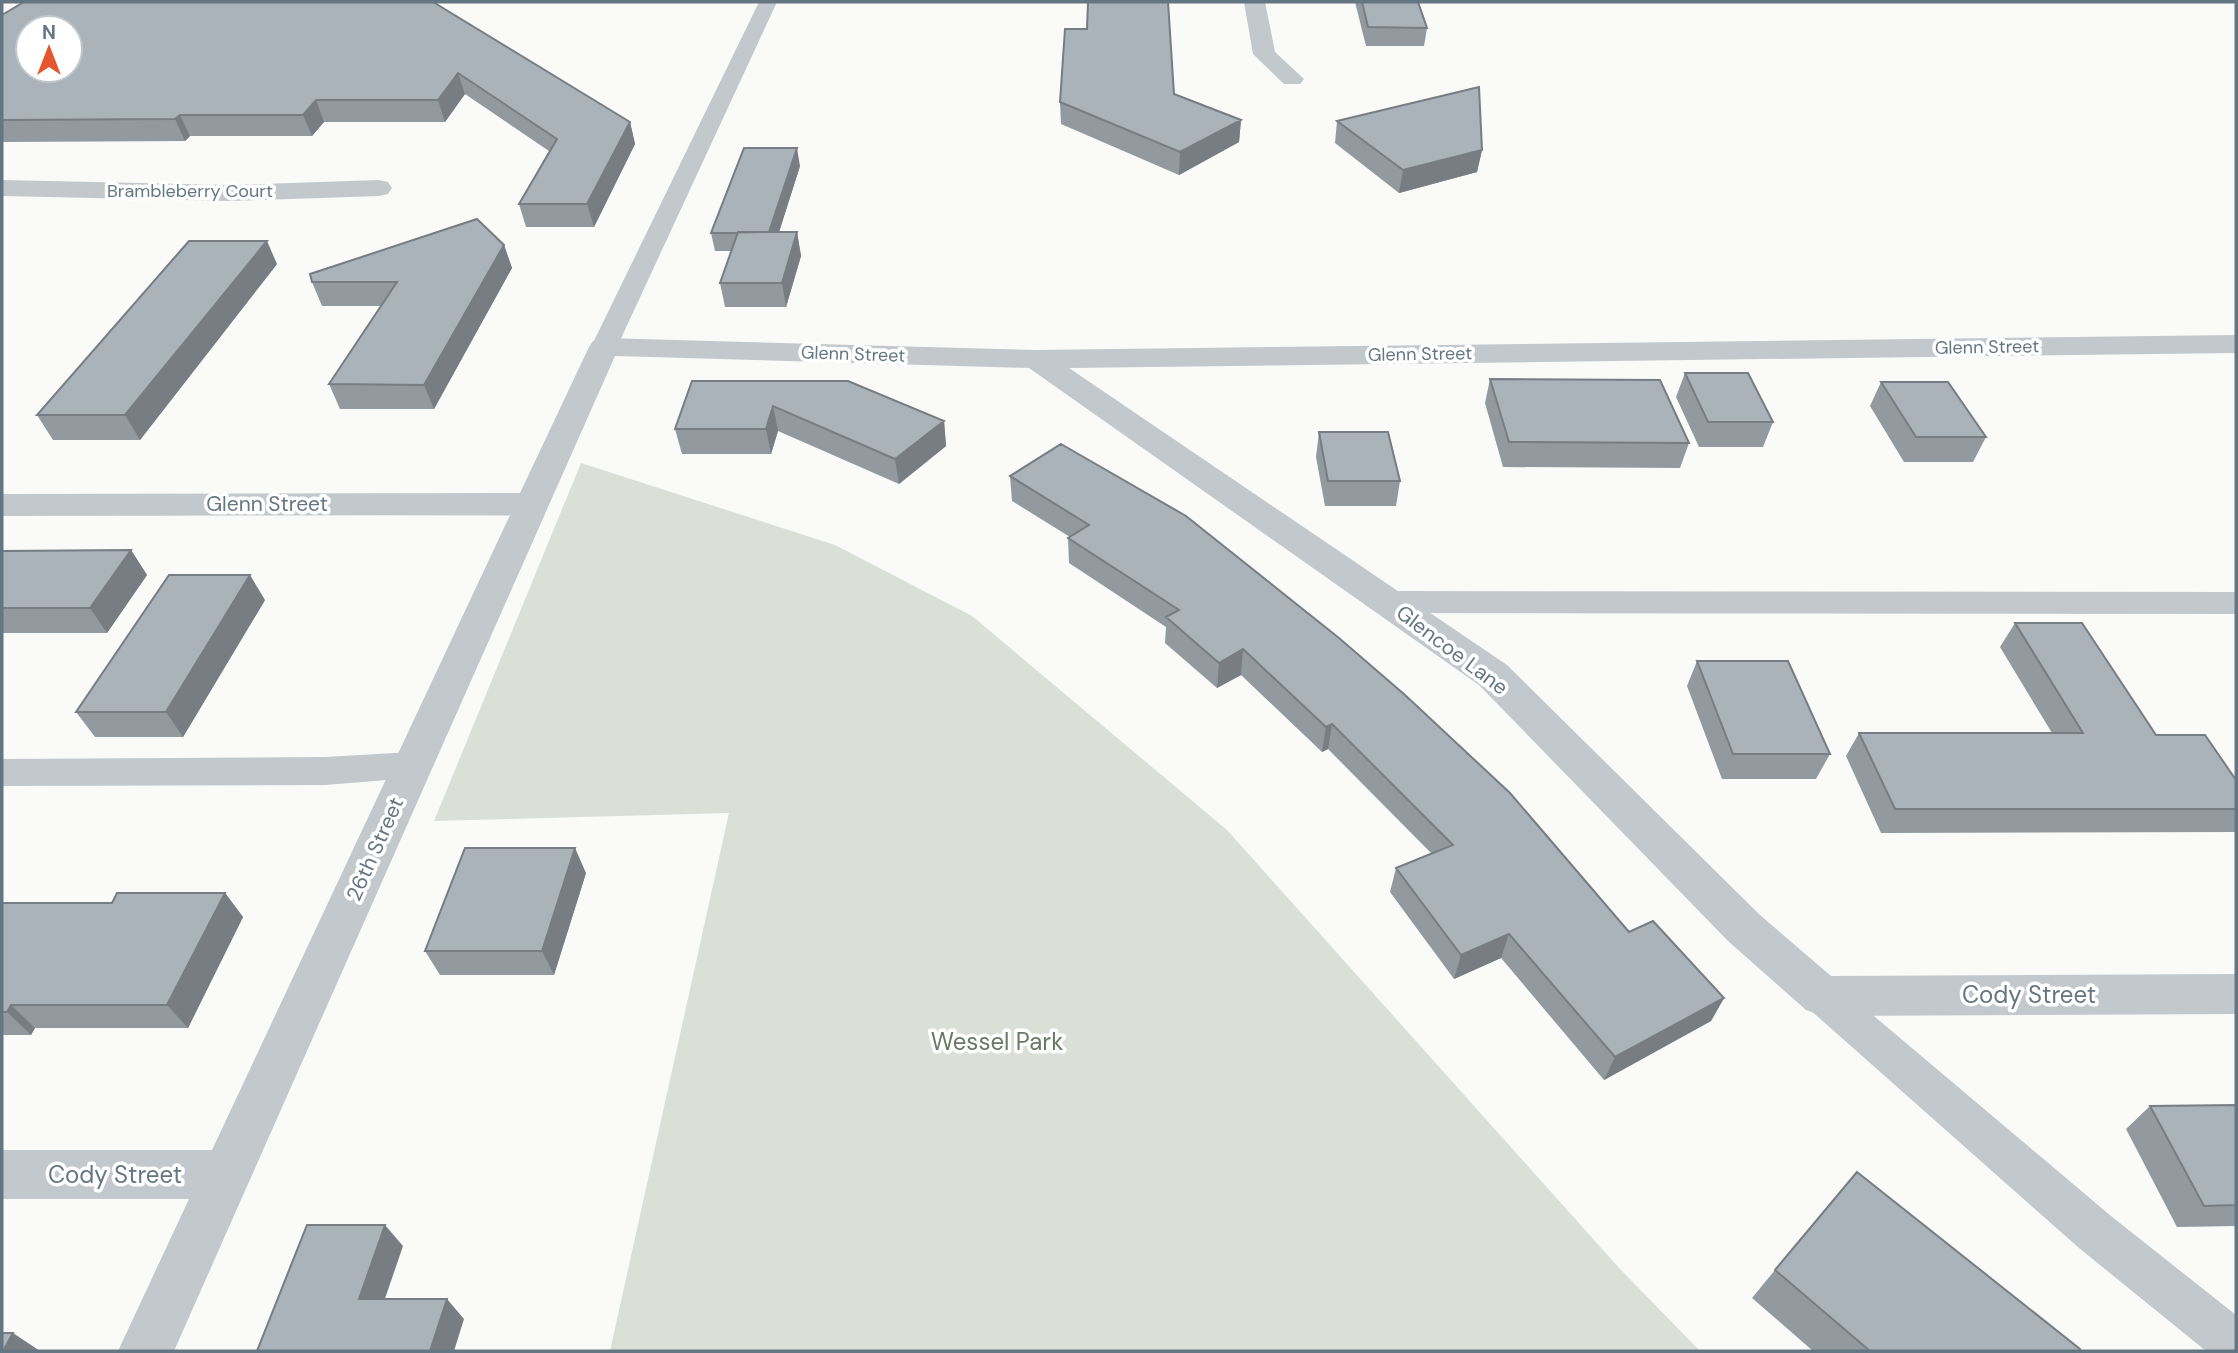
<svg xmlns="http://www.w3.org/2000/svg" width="2238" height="1353" font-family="'DM Sans',sans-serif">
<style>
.green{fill:#dadfd7}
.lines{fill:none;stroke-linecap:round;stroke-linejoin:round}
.lane{fill:#c3c8cc;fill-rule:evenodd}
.street{fill:#c3c8cc;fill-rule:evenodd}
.wall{fill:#929a9f}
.shaded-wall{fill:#777d82}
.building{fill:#aab3b9;stroke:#777d82;stroke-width:2;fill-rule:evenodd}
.labels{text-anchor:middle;stroke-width:7;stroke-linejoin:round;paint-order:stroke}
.far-street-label{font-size:18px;fill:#657683;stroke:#fff}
.street-label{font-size:21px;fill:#657683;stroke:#fff}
.near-street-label{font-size:24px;fill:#657683;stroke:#fff}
.near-park-label{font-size:24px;fill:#687a64;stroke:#fff}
</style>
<rect width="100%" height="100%" fill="#fafaf8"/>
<path class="green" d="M581,463L835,545L972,616L1227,830L1620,1269L1700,1351H610L729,813L434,821Z"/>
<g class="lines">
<path class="lane" d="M759,2H777L617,347L613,353L604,355L595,353L591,347Z
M1388,591L2236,592V614L1388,613L1377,610L1372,602L1377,594Z
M412,752L424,756L430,765L424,774L412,778L325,785L2,786V759L325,757Z
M1822,978L1836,984L2111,1216L2236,1315V1351H2206L2079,1248L1808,1008L1802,996L1808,984Z"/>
<path class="street" d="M1244,2H1265L1275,52L1304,79L1300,84H1284L1253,54Z
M2,180L231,185L379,180L388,182L392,188L388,194L379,196L231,201L2,196Z
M2236,335V353L1069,368L1507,665L1760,915L1831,976L2236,974V1014L1822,1016L1806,1010L1728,941L1479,685L1029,368L615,356L174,1351H118L189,1199H2V1150H212L510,515L2,516V494L520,493L589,347L593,341L604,338L1036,350Z"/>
</g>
<path class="wall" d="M433,2L630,122L635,144L594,227H526L519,204L549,151L465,94L445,122H324L312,136H190L185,141L2,142V15Z
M1355,2H1418L1427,28L1424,46H1366Z
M1174,94L1241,120L1239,142L1179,175L1061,124L1060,102Z
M1337,121L1482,150L1477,172L1399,193L1335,143Z
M800,166L779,232H797L801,256L786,307H725L720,283L731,251H715L711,233Z
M504,245L512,268L434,409H340L329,384L381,306H322L312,282Z
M277,264L140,440H53L37,415Z
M1685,373L1773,422L1763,447H1699L1676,397Z
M1490,379L1689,443L1680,468L1503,467L1485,403Z
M692,381L944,421L946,446L899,484L778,431L771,454H682L675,429Z
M1881,382L1986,437L1973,462H1904L1870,406Z
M1319,432L1400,481L1396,506H1325L1316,457Z
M1061,444L1629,932L1724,998L1711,1021L1604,1080L1501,958L1454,979L1390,892L1396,868L1431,853L1328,749L1322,752L1241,675L1217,688L1165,643L1166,627L1069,563L1068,538L1070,537L1012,501L1010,476Z
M131,550L147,575L107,633H2V551Z
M265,600L183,737H95L76,712Z
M2015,623L2156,735L2236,780V832L1881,833L1846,756L1859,733H2052L2000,647Z
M1697,661L1830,754L1816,779H1722L1687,686Z
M586,873L554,975H440L425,951Z
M225,893L243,917L188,1028H35L31,1035H2V903H112Z
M2236,1105V1226L2177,1227L2126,1129L2150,1106Z
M1775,1270L2079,1351H1813L1752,1298Z"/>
<path class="shaded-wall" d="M458,73L465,94L445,122L438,100Z
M316,100L324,122L312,136L303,115Z
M180,115L190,136L185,141L175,119Z
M1241,120L1239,142L1179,175L1180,152Z
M630,122L635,144L594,227L587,204Z
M797,148L800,166L773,251L769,233Z
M1482,150L1477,172L1399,193L1403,170Z
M797,232L801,256L786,307L782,283Z
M267,241L277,264L140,440L125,415Z
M504,245L512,268L434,409L424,385Z
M773,406L778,431L771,454L766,429Z
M944,421L946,446L899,484L895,459Z
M131,550L147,575L107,633L90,608Z
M250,575L265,600L183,737L166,712Z
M1243,649L1241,675L1217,688L1219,663Z
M1332,724L1328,749L1322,752L1326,727Z
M575,848L586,873L554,975L542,951Z
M225,893L243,917L188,1028L167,1005Z
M1509,934L1501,958L1454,979L1461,955Z
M1724,998L1711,1021L1604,1080L1615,1057Z
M11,1005L35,1028L31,1035L7,1012Z
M385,1225L403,1246L378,1319L359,1299Z
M447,1299L464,1319L454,1351H430Z
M13,1333L40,1351H3Z"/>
<path class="building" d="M24,2H433L630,122L587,204H519L557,139L458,73L438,100H316L303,115H180L175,119L2,120V15ZM28,28H70V70H28Z
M1088,2H1168L1174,94L1241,120L1180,152L1060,102L1065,29H1087Z
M1362,2H1418L1427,28L1368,27Z
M1479,87L1482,150L1403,170L1337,121Z
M744,148H797L769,232L711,233Z
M477,219L504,245L424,385L329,384L397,282H312L310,274Z
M738,232H797L782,283H720Z
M189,241H267L125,415H37Z
M1685,373H1748L1773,422H1708Z
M1490,379L1660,380L1689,443L1509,442Z
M692,381H848L944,421L895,459L773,406L766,429H675Z
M1881,382H1948L1986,437H1916Z
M1319,432H1388L1400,481H1328Z
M1061,444L1186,516L1339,638L1405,695L1510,793L1629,932L1653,921L1724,998L1615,1057L1509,934L1461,955L1396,868L1453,845L1332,724L1326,727L1243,649L1219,663L1166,617L1179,610L1068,538L1089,525L1010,476Z
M131,550L90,608H2V551Z
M169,575H250L166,712H76Z
M2015,623H2082L2156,735H2205L2236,780V809H1895L1859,733H2083Z
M1697,661H1788L1830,754H1733Z
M465,848H575L542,951H425Z
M117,893H225L167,1005H11L7,1012H2V903H112Z
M2236,1105V1205L2204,1206L2150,1106Z
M1857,1172L2080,1349L2079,1351H1870L1775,1270Z
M307,1225H385L359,1299H447L430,1351H257Z
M2,1333H13L3,1351H2Z"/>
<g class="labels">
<g class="far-street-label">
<text x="190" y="197">Brambleberry Court</text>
<text transform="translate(1987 347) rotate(-1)" y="6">Glenn Street</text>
<text transform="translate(853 354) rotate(2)" y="6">Glenn Street</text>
<text transform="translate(1420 354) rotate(-1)" y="6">Glenn Street</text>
</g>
<g class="street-label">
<text x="267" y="511">Glenn Street</text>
<text transform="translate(1452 650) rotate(37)" y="7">Glencoe Lane</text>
<text transform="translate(375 849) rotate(-66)" y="7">26th Street</text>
</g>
<g class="near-street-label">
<text x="2029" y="1003">Cody Street</text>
<text x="115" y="1183">Cody Street</text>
</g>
<g class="near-park-label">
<text x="997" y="1050">Wessel Park</text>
</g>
</g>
<rect width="2238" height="1353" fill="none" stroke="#657683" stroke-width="7"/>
<g transform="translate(49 49)"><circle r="33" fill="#ffffff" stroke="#c1c8cd" stroke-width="2"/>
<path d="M0-5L12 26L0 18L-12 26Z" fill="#e4572e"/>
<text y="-10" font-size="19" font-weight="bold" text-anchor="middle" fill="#657683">N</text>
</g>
</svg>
